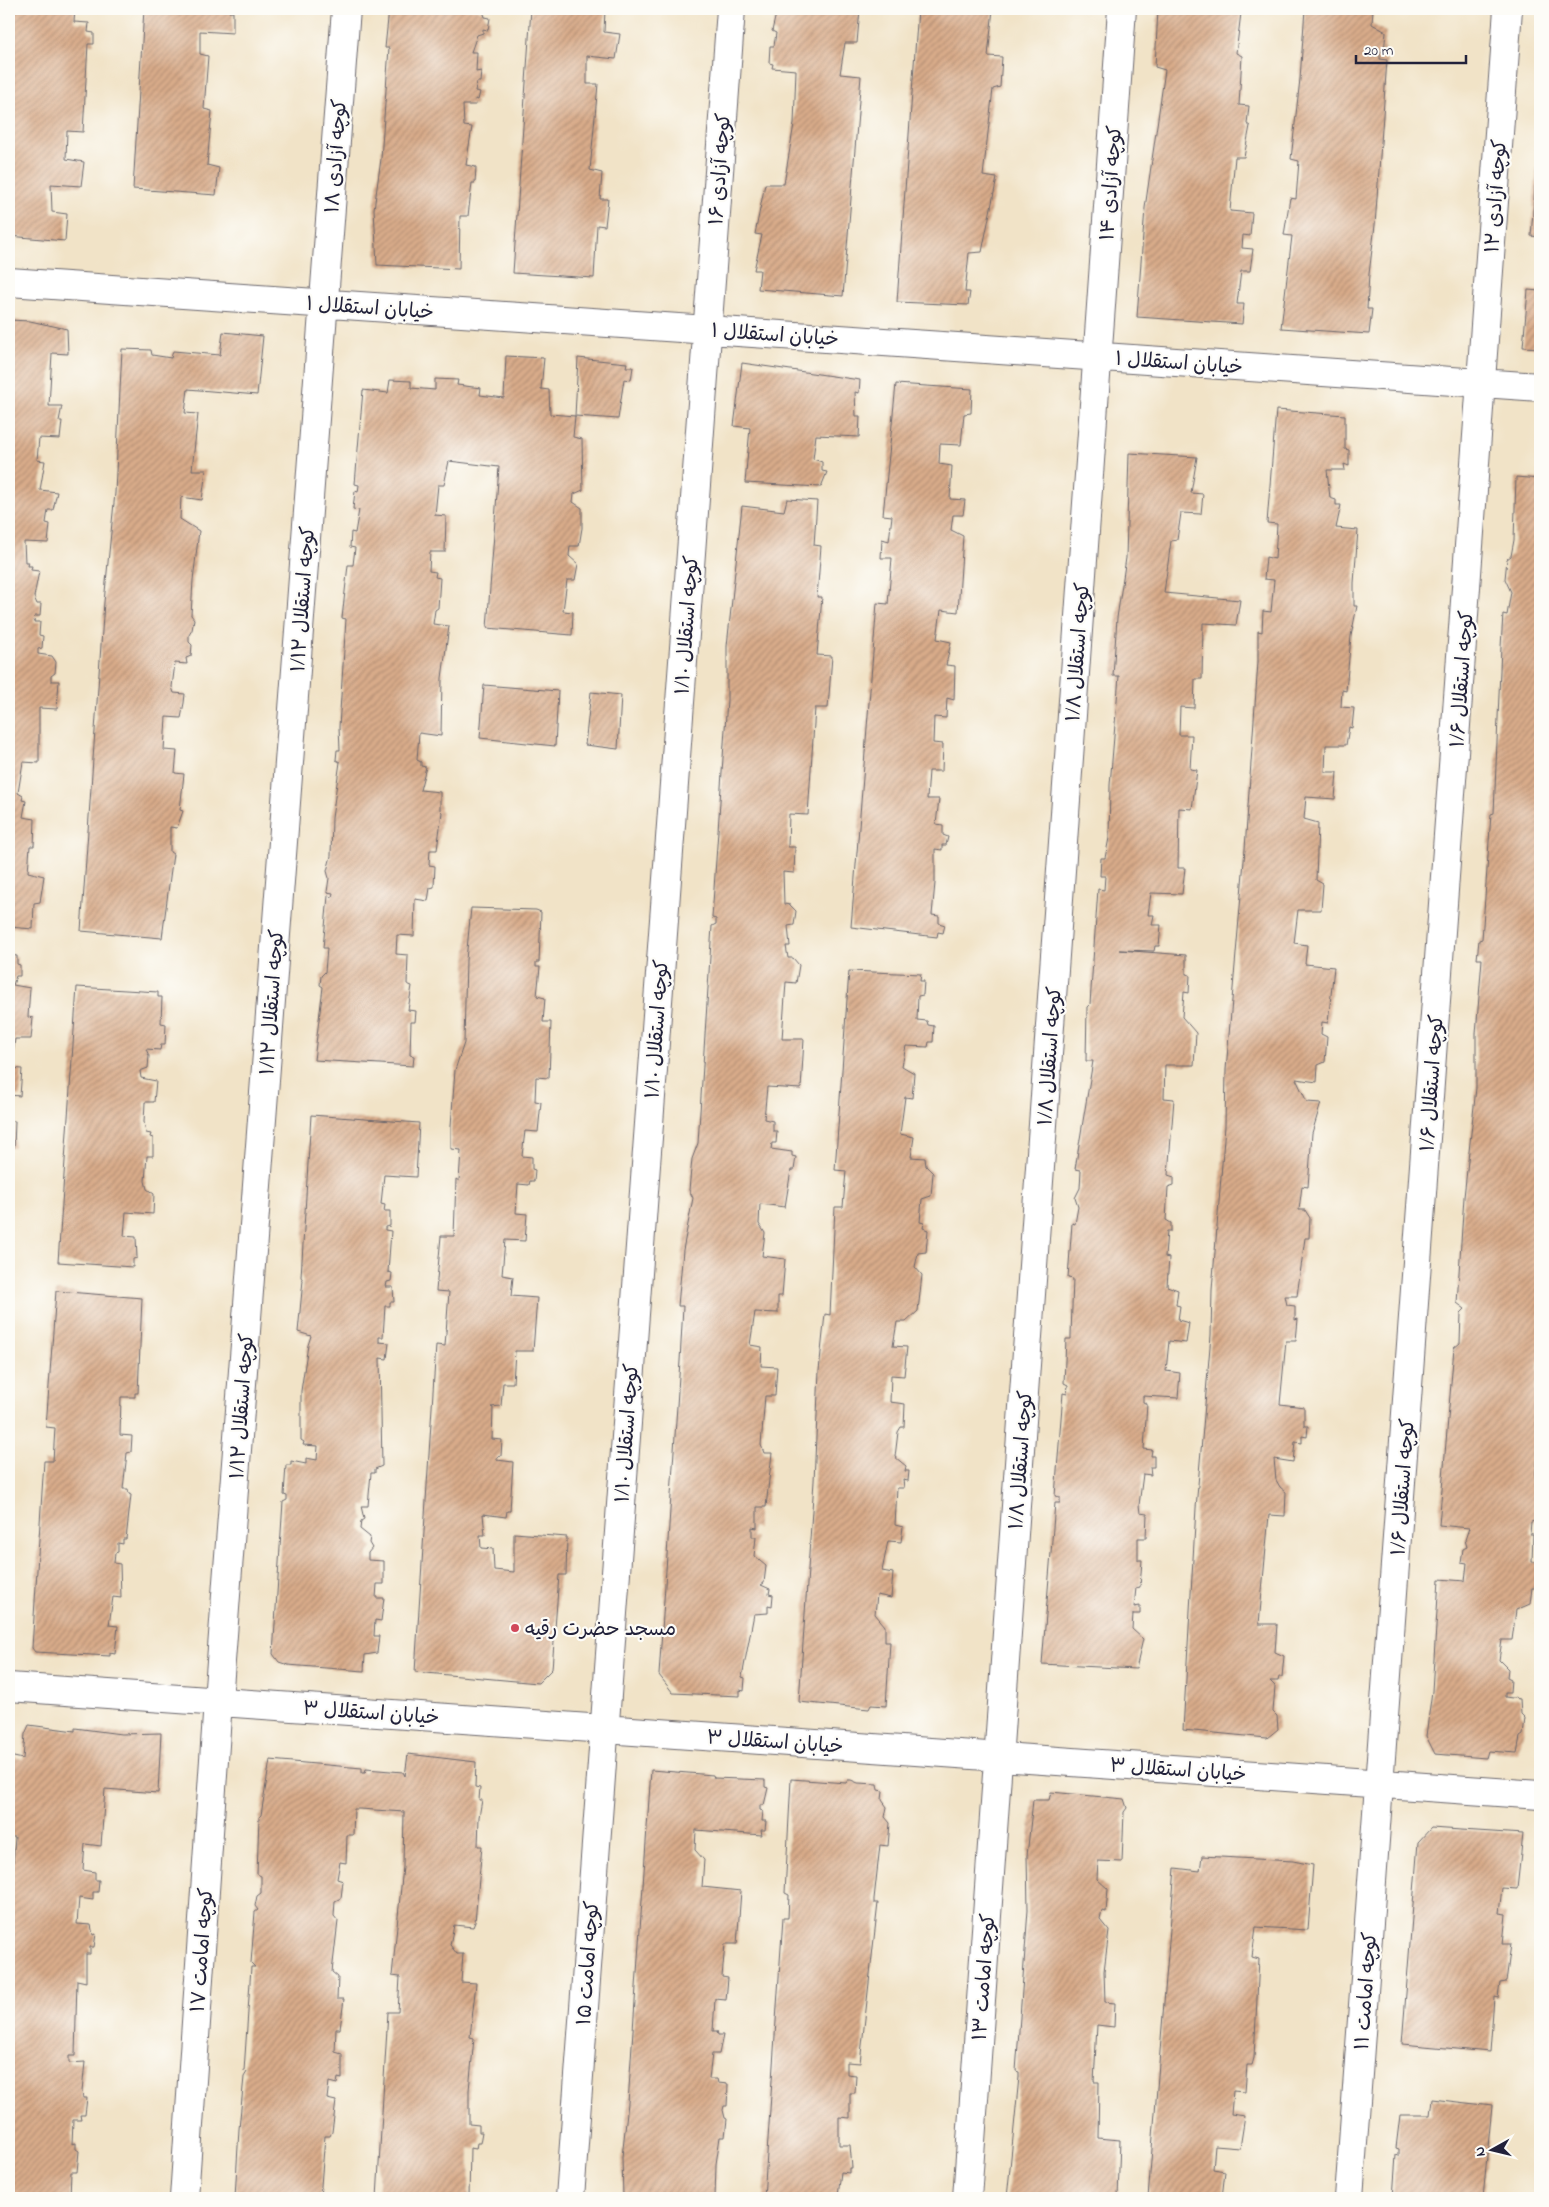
<svg xmlns="http://www.w3.org/2000/svg" width="1549" height="2207" font-family="'Indie Flower','Playpen Sans Arabic',sans-serif">
<style>
.building{fill:url(#building-hatch)}
.lines{fill:none;stroke-linecap:round;stroke-linejoin:round}
.street-casing{stroke:#6a666c;stroke-width:30}
.street{stroke:#fff;stroke-width:28}
.poi-dot{fill:#d1495b;stroke:#fdfcf7;stroke-width:2}
.labels{text-anchor:middle;stroke-width:4.5;stroke-linejoin:round;paint-order:stroke}
.street-label{font-size:20px;fill:#22223b;stroke:#fdfcf7}
.poi-label{font-size:20px;fill:#22223b;stroke:#fdfcf7;text-anchor:start}
</style>
<defs>
<pattern id="building-hatch" width="6" height="6" patternUnits="userSpaceOnUse" patternTransform="scale(1.25)"><rect width="6" height="6" fill="#d9ac8a"/><path d="M-1 1l2-2M0 6l6-6M5 7l2-2" fill="none" stroke="#b08c72"/></pattern>
</defs>
<rect width="100%" height="100%" fill="#fdfcf7"/>
<filter id="ink" filterUnits="userSpaceOnUse"><feTurbulence type="fractalNoise" baseFrequency=".02" numOctaves="2"/><feDisplacementMap in="SourceGraphic" scale="10" xChannelSelector="R" yChannelSelector="G"/><feConvolveMatrix kernelMatrix="1 2 1 2 8 2 1 2 1" color-interpolation-filters="sRGB"/></filter>
<filter id="wash" filterUnits="userSpaceOnUse"><feTurbulence type="fractalNoise" baseFrequency=".0096" numOctaves="4" result="noise"/><feDisplacementMap in="SourceGraphic" scale="20" xChannelSelector="R" yChannelSelector="G"/><feGaussianBlur stdDeviation="1.12" result="paint"/><feColorMatrix in="noise" values="0 0 0 0 0 0 0 0 0 0 0 0 0 0 0 0 0 1.4 0 .05"/><feComposite in="paint" operator="in"/></filter>
<g filter="url(#wash)">
<rect width="100%" height="100%" fill="#f1e3c7"/>
<g id="blocks">
<path class="building" d="M9,9H75L74,22L89,23L88,32L94,33V44H88L83,132L67,131L66,159L84,162L81,186L51,184L52,212L67,214L65,241L9,236Z
M144,9H229V12H233V33L200,31V54L208,56L204,109L212,111L207,165L219,168L216,195L133,189Z
M389,9H475L483,11L485,17L490,18L488,30L483,29V33L477,35L471,52H477L476,72L481,71L480,82H477L475,91L480,92L478,100L475,99L476,105H463L464,126L472,127L466,165L476,167L475,183H472L468,216H460L459,269L377,265L374,209L381,159L389,48H385Z
M531,9H605L604,32L620,34L616,59L587,56V84H598L590,170L602,173L600,199H608L605,226L597,225L594,278L513,273Z
M773,9H860L857,43H845L840,74L861,76L843,296L758,289L760,270H754L762,235L755,234L765,184H784L794,124L796,70L772,68L773,64L769,63L770,46H774L776,33L772,31L775,18L778,13H773Z
M918,9H993L988,56L1002,57L1000,87L993,89L983,176L997,178L982,252L969,253L965,292H970L968,305L897,302Z
M1158,9H1248L1241,13L1236,53L1242,56L1239,105L1249,106L1247,124L1250,126L1244,157H1235L1230,211L1252,213L1250,236L1243,235L1242,248L1253,249L1250,271H1241L1239,287L1237,304H1244L1242,324L1137,317L1145,208L1165,70L1155,67Z
M1305,9H1373L1372,24L1386,32L1384,52L1380,51V59L1387,60L1375,225L1369,274L1367,309H1372L1369,334L1281,328L1292,236L1284,235L1290,198L1296,199L1299,161L1291,159L1300,79Z
M1539,141H1540V237L1531,236Z
M1528,290L1540,291V348L1523,347Z
M9,320L30,321L67,329L68,354L52,353L49,406H62L59,421H62L60,439L39,438L37,460L45,461L40,490L57,492L53,510H48L46,523L50,524L48,543L24,542L25,562H29L28,566H32L31,570L39,571L34,597L37,604H41L40,616H35L34,622H40L39,635L43,636L42,648L38,649V654L52,656L56,662L55,673L51,676V681H59L57,709L39,708V763L23,762L18,793L23,796L22,800L26,801L23,817L35,819L34,846H30L28,872L44,876L40,902L34,903L33,929L9,927Z
M223,332L263,336L257,395L188,389L185,413L198,414L192,470H206L202,500L181,497L180,519L199,531L193,580L191,615L194,619L192,630L189,635V642L192,645L191,656L186,658L187,664L175,663L172,687L174,693L185,694L184,703L181,718L166,717L164,750L177,751L175,773L184,774L180,810L183,811L177,828L170,827V852L173,854L162,938L81,931L104,602L115,493L122,349L151,350L152,355L171,358L173,351L220,355Z
M506,356L544,358L541,389L549,390L550,414L575,416L573,437L582,439L583,490L574,494L573,502L582,508V528L579,546H570L569,556L578,564L575,580H567L563,611L573,612L572,635L487,628L499,467L449,461L444,485H438L435,515L446,516L445,552H430L429,571L436,572L435,577L440,578L438,608L435,610L433,624L449,626L442,678L441,736L419,733L417,760L421,762V766L426,767L420,790L440,792V810L442,812L437,850H430L429,865L435,866L434,887L430,888L428,901L415,899L414,936L397,935L396,954L408,955L407,984L412,986L408,1010L416,1011L415,1022H411L410,1055L414,1056L413,1066L314,1060L323,987L320,985L321,976L325,972L327,948H323L328,896L332,897L333,893L327,892L329,878L327,871L331,856L332,818L340,762L336,760L337,750H340L339,727L346,619L342,618L348,565H353L355,548L350,547L351,532L355,533L359,510L353,509L355,491L358,492L359,485L355,484L363,390L388,393L390,380L411,381V388L435,390V379L458,380L457,385L481,388L480,395L504,398Z
M578,358L627,363L626,367H633L631,380L624,379L618,419L575,416Z
M742,363L860,380L859,393L855,392L856,416H860L859,437L816,435L813,459L822,462V471L827,472L821,487L745,483L750,428L734,426Z
M896,384L972,389L971,413L964,414L961,445L940,444L939,464L952,466L950,499L965,500L963,515H953L951,530L963,536L958,612L941,610L937,639L951,642L946,665L955,666L954,700L947,698L946,718L934,717L933,743L943,744L942,771H929L927,799H939L936,824L943,825V835L948,837L946,845H942V850L935,849V883L932,915L939,916V923L945,925L943,933L938,932L937,937L851,927L877,603L888,604L892,558H881L882,539L889,541L892,516L883,515Z
M1276,410L1345,415V449L1349,450V466L1344,464L1345,470H1327L1330,498L1336,500V505H1341L1336,528L1358,530L1354,583V606H1357L1351,636L1346,691L1342,690L1341,707L1354,708L1352,728L1349,727L1346,745H1326L1325,772H1337L1335,799L1306,797L1304,819L1318,823L1316,880L1323,884L1321,910H1298L1294,943L1307,945L1305,964L1334,967L1328,1023L1322,1022L1321,1034L1327,1037L1325,1062L1318,1065L1317,1082L1296,1079L1307,1102L1321,1103L1312,1133L1308,1187L1302,1186L1299,1210H1305L1310,1218L1309,1238H1305L1297,1296H1285L1287,1305L1295,1306V1320L1298,1319L1296,1341H1286L1280,1404L1304,1407V1426H1308L1307,1437L1302,1436V1443L1295,1442L1293,1462L1274,1459L1276,1480L1280,1487L1286,1492L1285,1516L1269,1515L1259,1624H1277L1275,1652L1284,1656L1282,1677H1279L1278,1681H1270L1275,1686L1273,1712L1277,1716L1278,1729L1267,1738L1183,1730L1196,1508L1211,1335L1212,1290L1225,1126L1226,1070L1245,849L1258,662V631L1262,632L1263,611L1271,612L1274,580L1264,579L1266,557L1275,559L1277,524L1267,523Z
M1129,453L1197,457L1191,493L1203,494L1201,514L1181,513L1177,540L1171,541L1164,593L1240,600L1236,625L1203,623L1202,679H1195L1194,708L1180,707L1179,735H1192L1190,769L1197,770L1192,809L1179,808L1178,868H1185L1182,894L1151,893L1148,915H1154L1152,925H1161L1159,946H1155L1154,951L1119,950L1186,955V974L1190,975L1189,993L1184,992L1182,1017L1196,1033L1194,1065H1165L1164,1098L1174,1099L1168,1175L1174,1177V1185L1168,1187L1166,1220L1171,1223V1231H1167L1165,1257L1169,1258L1167,1286L1178,1290L1176,1305L1180,1306L1178,1320L1189,1323L1186,1343L1169,1341L1166,1371L1180,1373L1178,1398L1143,1396V1402L1147,1404L1144,1449L1152,1450L1151,1456H1154V1467H1150L1151,1475L1143,1474L1139,1505L1140,1513L1147,1514L1146,1538H1138V1560H1142L1140,1587L1136,1588L1134,1607L1140,1606V1614H1133L1132,1629L1143,1639L1136,1669L1042,1664L1055,1503H1060V1497L1055,1496L1063,1393L1067,1394L1068,1385L1064,1383L1066,1339H1071V1335L1073,1279L1068,1278L1072,1223L1075,1224L1078,1207L1075,1198L1080,1188L1081,1170L1075,1169L1093,1061H1086L1087,1007L1090,1004L1098,889L1104,890L1105,876H1100L1101,858H1105L1109,838L1110,785L1119,676H1113L1117,618L1126,558Z
M1516,477L1540,479V1361L1538,1363L1539,1384L1536,1383L1535,1392L1540,1398V1422H1536L1540,1445L1535,1477L1539,1489V1514L1535,1521L1531,1522L1530,1534H1533L1532,1562H1540V1565L1539,1588H1532L1530,1604L1516,1610L1512,1640H1502L1499,1660L1508,1669L1507,1677L1511,1679L1510,1693H1505V1697L1520,1699L1521,1714L1525,1718L1523,1735L1520,1737L1517,1753L1488,1751L1486,1758L1435,1754L1426,1736L1432,1691L1439,1579L1465,1581L1467,1563L1461,1562L1463,1549L1467,1547L1465,1540L1469,1528L1439,1525L1454,1348L1460,1343L1461,1313L1465,1309L1457,1303L1464,1197L1476,1088V1034L1482,959H1477L1479,940L1482,939L1491,814L1494,813L1501,647L1503,614L1507,615L1511,592L1505,579L1507,559L1511,556L1514,540Z
M787,499L817,501L814,545L821,546L817,597H822L817,655L832,656L828,708H815L808,815L789,814L788,847H795L794,873L783,872L784,904L790,905L796,911L794,925L788,926L790,946H786L788,958H793L799,965L796,983L786,982L782,1039H804L801,1089L767,1087L764,1119L773,1121V1131H777L776,1143H772L771,1149L792,1152V1156L796,1157L794,1170H791L785,1207L760,1204L759,1224L765,1233L762,1256L785,1259L782,1296H778V1313L755,1312L750,1345L762,1347L761,1366L777,1367L775,1396H765L761,1445L764,1453H772L766,1507H757V1528L752,1527V1537H756L754,1556L766,1566L764,1583L761,1585L770,1589L769,1594L773,1595L772,1606L768,1605V1613L754,1614L742,1677L745,1678L744,1691L740,1690V1696L673,1693L659,1675L680,1361L683,1306H678L683,1250L693,1198L689,1190L692,1159L698,1143L712,926L716,924V919L712,918L727,700V646L742,506L784,511Z
M484,685L558,691L555,746L480,738Z
M591,692L621,695L618,749L585,745Z
M471,908L536,910L541,912L539,962H536V967H540L537,996L545,998L543,1022H551L549,1078L536,1077L535,1101L541,1102L538,1132L525,1131L522,1156L532,1157V1169L535,1170L534,1181H530L529,1185L518,1184L516,1213L527,1214L525,1241L505,1240L502,1275L513,1277L511,1296L537,1298L533,1351H515L513,1383H503L501,1406L491,1407L493,1408L492,1439L502,1440L501,1456L497,1457V1460L513,1462L510,1511H507L506,1517L483,1514L485,1535H480L481,1548L493,1549L494,1570L514,1572V1533L567,1537L566,1575H559L552,1669L538,1683L415,1672L436,1345L445,1346L449,1292L436,1291L441,1236H454L456,1179L459,1181L461,1150L451,1149V1126L455,1070L464,1043L466,960Z
M9,955L17,956V964L20,965V976H16L13,985L30,988L28,1017L33,1018L31,1039H15L11,1068L22,1069L20,1096L9,1095Z
M849,971L921,974L920,981H924L923,995L918,996L917,1020L927,1021L928,1025L934,1026L933,1042H929L928,1047L906,1046L902,1066L914,1073L912,1098L905,1097L900,1134L914,1137L911,1157L925,1158L926,1166L933,1173L931,1196L922,1199L920,1222L924,1223L923,1228L928,1230L926,1252L918,1253L915,1267L922,1275L918,1311L906,1322H897L893,1346L907,1347L904,1376L891,1375L890,1402L905,1404L904,1427H901L898,1432L895,1457L906,1466L905,1471H909L908,1481L903,1480L904,1488H897L895,1525L903,1527L901,1542L888,1541L882,1571L893,1573L891,1598L877,1595L875,1614L885,1626V1642H890L886,1706L871,1705L869,1709L799,1702L814,1481L819,1371L825,1314L830,1315L835,1207H843L846,1171L835,1170Z
M77,987L158,992V997H162L161,1023L166,1024L165,1045H161L160,1050L146,1049L149,1056L148,1068L140,1071L141,1078L156,1081L154,1102H145L144,1122L146,1133L151,1134L150,1137L153,1138V1156H147L145,1181L147,1189L154,1194L153,1214L126,1212L124,1236L136,1237L137,1258L133,1259V1267L58,1262Z
M311,1115L419,1123L416,1177L384,1175L381,1204L385,1205L384,1211H390V1226L385,1227V1230L391,1231L388,1272L392,1273L391,1281L387,1282L386,1287H393L394,1302H390V1306H385L383,1337H379V1342L389,1343L387,1359L380,1358L382,1466L375,1469V1473H371L368,1506H361L364,1519L361,1521L360,1529L370,1537L369,1543L372,1548L368,1553V1560L384,1561V1584H377L376,1598H384L381,1621L375,1620L374,1636H379L377,1653L365,1655L364,1671L288,1665L279,1662L273,1654L283,1502L287,1500V1496L284,1495L286,1465H291V1461L306,1464V1458L317,1460L318,1446L303,1445L304,1442L301,1440V1391L308,1345L311,1336L298,1332L303,1280L301,1277Z
M9,1121H15L14,1148H9Z
M56,1291L142,1298L138,1393H135V1397H121L120,1435L132,1436L131,1452L127,1453L123,1489H128L129,1494L131,1495L126,1539H123V1544L118,1543V1552L115,1553L114,1563L120,1564L121,1598L113,1597L109,1625L118,1626L115,1654L110,1653V1656L35,1652L32,1648L44,1461H53L55,1428L46,1427Z
M29,1725L75,1731V1728L121,1734L161,1733L158,1793L105,1789L101,1846L85,1844L83,1870L95,1872V1880H99L98,1892H93V1900L79,1898L77,1924L91,1925L93,1935L96,1934L94,1947H90V1954H86V1982L77,1980L75,2056H69V2063L85,2062L82,2092L83,2098H87L85,2115H80L81,2120H73L72,2144L76,2143V2149L79,2151L77,2172H71L70,2198H9V1921L15,1837H9V1756L23,1759L25,1734Z
M408,1754L476,1762L475,1787L480,1788L479,1800H482L479,1817L478,1846H482L475,1922L473,1927L454,1925L450,1945L457,1954H463L461,1982L476,1983L470,2037L474,2038L469,2090V2124L479,2125V2132H482L480,2143H477L476,2149L470,2148L469,2198H377L388,2012H398L400,1977L392,1976L403,1867L404,1812L360,1809H354L353,1835H347L346,1863L340,1862L337,1879L343,1881L341,1898L335,1901L334,1916L338,1921L332,1972L338,1977L337,1999H344L340,2029H336L335,2052L342,2054V2079L338,2078L337,2084L329,2082L327,2099L336,2101L332,2132L330,2136H325L320,2198H235L239,2129L244,2077L247,2072L244,2071L251,1967H255L251,1963L255,1912L258,1910L255,1906L257,1896L261,1893V1876L257,1874L259,1817L261,1815L270,1760L362,1768V1773H365L366,1769L403,1772L405,1776Z
M651,1770L713,1775L714,1778L765,1780V1787L768,1788L764,1805H760V1810L763,1811L762,1821H766L765,1830H761L762,1835L696,1830L695,1850L704,1860L702,1887L741,1891L737,1944H725L722,1977L728,1978L726,2000L715,1999L713,2031H717L718,2035H723L719,2054H712L709,2079H717L718,2083L728,2084L727,2106H724L723,2110L725,2118L727,2119L725,2137H720L716,2164L715,2198H623L622,2157L628,2103Z
M791,1779L846,1783L848,1780H851L858,1783L877,1784L878,1790L883,1791L882,1800L887,1807L885,1817L890,1823L888,1846L880,1845L874,1899V1903H878L860,2063L847,2062V2074L856,2075L855,2093H850V2118L839,2117V2145H850L852,2168H849V2173L841,2172L838,2196L843,2198H764L783,1918H788L789,1895L785,1893Z
M1051,1792L1124,1799L1127,1808L1124,1812L1122,1862L1098,1861L1097,1879L1108,1889L1106,1912L1102,1911L1100,1920L1109,1931L1104,1971L1105,2002L1115,2003L1114,2027L1097,2025L1094,2082H1099L1098,2138L1120,2140L1118,2198H1007L1019,2077V2072L1016,2071L1028,1910L1027,1856L1033,1800H1049Z
M1431,1828L1523,1834L1517,1889L1502,1888L1499,1913L1506,1914L1503,1944H1511L1506,1982L1500,1983L1498,1998L1494,1997L1490,2052L1402,2044L1418,1842Z
M1202,1856L1293,1861L1313,1865L1308,1930L1256,1927L1252,1957L1259,1959L1254,2058L1252,2065H1247L1245,2092L1233,2091L1231,2114L1245,2116L1240,2148L1215,2146L1213,2169L1225,2171L1222,2198H1148L1175,1868L1200,1871Z
M1432,2099L1492,2106L1483,2198H1393L1396,2155L1399,2156V2149L1396,2148L1400,2115H1430Z
M1539,2144L1540,2198H1535L1537,2169Z"/>
</g>
</g>
<g filter="url(#ink)">
<use href="#blocks" fill-opacity="0" stroke="#6a666c" stroke-width="1"/>
<g class="lines">
<defs>
<path id="street" d="M9,282L1540,387
M9,1687L1540,1795
M184,2198L218,1701L346,9
M570,2198L731,9
M967,2198L1122,9
M1349,2198L1508,9"/>
</defs>
<use href="#street" class="street-casing"/>
<use href="#street" class="street"/>
</g>
</g>
<circle class="poi-dot" cx="515" cy="1628" r="5"/>
<g class="labels">
<g class="street-label">
<text transform="translate(335 156) rotate(-86)" y="7">کوچه آزادی ۱۸</text>
<text transform="translate(719 169) rotate(-86)" y="7">کوچه آزادی ۱۶</text>
<text transform="translate(1110 183) rotate(-86)" y="7">کوچه آزادی ۱۴</text>
<text transform="translate(1495 196) rotate(-86)" y="7">کوچه آزادی ۱۲</text>
<text transform="translate(370 307) rotate(4)" y="7">خیابان استقلال ۱</text>
<text transform="translate(775 334) rotate(4)" y="7">خیابان استقلال ۱</text>
<text transform="translate(1179 362) rotate(4)" y="7">خیابان استقلال ۱</text>
<text transform="translate(302 599) rotate(-86)" y="7">کوچه استقلال ۱/۱۲</text>
<text transform="translate(686 625) rotate(-86)" y="7">کوچه استقلال ۱/۱۰</text>
<text transform="translate(1077 652) rotate(-86)" y="7">کوچه استقلال ۱/۸</text>
<text transform="translate(1461 679) rotate(-86)" y="7">کوچه استقلال ۱/۶</text>
<text transform="translate(271 1002) rotate(-86)" y="7">کوچه استقلال ۱/۱۲</text>
<text transform="translate(656 1029) rotate(-86)" y="7">کوچه استقلال ۱/۱۰</text>
<text transform="translate(1049 1056) rotate(-86)" y="7">کوچه استقلال ۱/۸</text>
<text transform="translate(1431 1083) rotate(-86)" y="7">کوچه استقلال ۱/۶</text>
<text transform="translate(241 1406) rotate(-86)" y="7">کوچه استقلال ۱/۱۲</text>
<text transform="translate(626 1433) rotate(-86)" y="7">کوچه استقلال ۱/۱۰</text>
<text transform="translate(1020 1460) rotate(-86)" y="7">کوچه استقلال ۱/۸</text>
<text transform="translate(1402 1487) rotate(-86)" y="7">کوچه استقلال ۱/۶</text>
<text transform="translate(371 1712) rotate(4)" y="7">خیابان استقلال ۳</text>
<text transform="translate(775 1741) rotate(4)" y="7">خیابان استقلال ۳</text>
<text transform="translate(1178 1769) rotate(4)" y="7">خیابان استقلال ۳</text>
<text transform="translate(201 1950) rotate(-86)" y="7">کوچه امامت ۱۷</text>
<text transform="translate(587 1963) rotate(-86)" y="7">کوچه امامت ۱۵</text>
<text transform="translate(983 1977) rotate(-86)" y="7">کوچه امامت ۱۳</text>
<text transform="translate(1365 1991) rotate(-86)" y="7">کوچه امامت ۱۱</text>
</g>
<g class="poi-label">
<text x="525" y="1635">مسجد حضرت رقیه</text>
</g>
</g>
<rect width="1549" height="2207" fill="none" stroke="#fdfcf7" stroke-width="30"/>
<g transform="translate(1492 2150) rotate(262)" stroke="#fdfcf7" stroke-width="4" paint-order="stroke">
<path d="M0-4L9 19L0 12L-9 19Z" fill="#22223b"/>
<text y="-8" font-size="14" font-weight="bold" text-anchor="middle" fill="#22223b">N</text>
</g>
<path d="M1356 55v8h110v-8" fill="none" stroke="#22223b" stroke-width="2.5"/>
<text x="1364" y="55" font-size="15" fill="#22223b" stroke="#fdfcf7" stroke-width="4" paint-order="stroke">20 m</text>
</svg>
